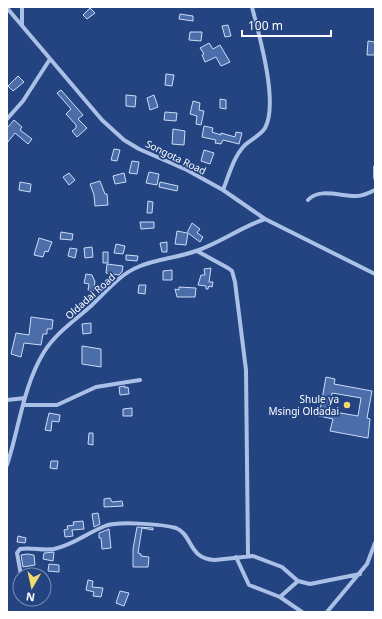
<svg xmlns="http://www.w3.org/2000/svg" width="382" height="619" font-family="'Noto Sans',sans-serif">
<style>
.building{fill:#4b6daa;stroke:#cedcf6;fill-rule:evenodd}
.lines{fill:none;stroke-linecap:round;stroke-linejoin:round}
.street{stroke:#aac0e7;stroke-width:4}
.poi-dot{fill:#f2d86d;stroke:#234381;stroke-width:1.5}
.labels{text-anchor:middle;stroke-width:3.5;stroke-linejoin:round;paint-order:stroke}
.street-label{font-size:10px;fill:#fff;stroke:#234381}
.poi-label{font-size:10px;fill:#fff;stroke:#234381;text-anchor:end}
</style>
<rect width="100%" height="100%" fill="#234381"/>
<path class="building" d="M90,8L95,13L87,19L83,15Z
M180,14L193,16V21L179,19Z
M228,25L231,36L225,37L222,26Z
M190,32H202L201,41L189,40Z
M368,41L375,42V55H367Z
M209,43L213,49L220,45L230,62L221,66L216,57L205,62L202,55L204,54L200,48Z
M166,74L174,75L172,86L165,85Z
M18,76L24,82L13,91L8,86Z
M61,90L83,115L78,119L87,128L77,137L72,131L76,128V125L66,114L71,109L57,93Z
M126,95L136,96L135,107L126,106Z
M154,95L158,107L150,110L147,98Z
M220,99L226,100V109L220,108Z
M193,101L200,103L199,110L204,111L201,125L196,124L197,116L190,114Z
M165,112L177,113L176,121L164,120Z
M14,120L22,127L20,130L32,139L28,144L15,133L7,143V128Z
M204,126L213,128L212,132L221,135V133L235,137L236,132L242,133L239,144L223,140L221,144L215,143L216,140L202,137Z
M173,129L185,131L184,145L172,144Z
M114,149L120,150L117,161L111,160Z
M204,150L214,153L210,164L201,161Z
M132,161L139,162L137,174L129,173Z
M149,172L159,174L157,185L146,183Z
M69,173L75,180L69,185L63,177Z
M124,173L126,182L115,184L113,176Z
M100,181L105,194H107L108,205L95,206L94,195L90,184Z
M20,182L31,184L30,192L19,190Z
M160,182L178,186L177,191L159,187Z
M148,201L153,202L152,213H147Z
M140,222H154V228L141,229Z
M192,223L200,229L197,233L203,237L200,242L188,233L186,245L175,244L177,231L187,233Z
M61,232L73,234L72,240L60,239Z
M39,238L52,242L48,252L45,251L43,257L34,255Z
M167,242V252H162L160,243Z
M116,244L125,246L123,254L114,253Z
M92,247L93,257L85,258L84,248Z
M70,248L77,249L75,258L68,256Z
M103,252H108V263H103Z
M126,255L138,256L137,261L126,260Z
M107,264L123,266L122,272L119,275L106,273Z
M211,268L209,282H213L212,287L209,286L208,289H206V286L198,285L201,275H205L204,269Z
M172,270V280H163V271Z
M86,274L92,275L95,282L93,291L88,290L89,284L84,283Z
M139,285H146L145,294L138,293Z
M179,287L196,288L195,297H177L175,289L179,290Z
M31,317L53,320L52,329H47V334H43L41,345L24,343L21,357L11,354L16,333L29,335Z
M91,323V333L83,334L82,324Z
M82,346L101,349V367L82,364Z
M326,377L335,379L334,384L372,391L367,418L370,419L368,438L330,431L333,419L319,416ZM332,393L361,398L358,416L329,411Z
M125,386V388L128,387L129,394L120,395L119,387Z
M132,408V416H123V409Z
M49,413L60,415L59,422L52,421L51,431L45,430Z
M89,433H93V445L88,444Z
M51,461H58L57,469L50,468Z
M110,498L112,502L122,501L123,506L104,507V499Z
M98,513L100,524L94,527L92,514Z
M83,521L84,529L72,530L73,536L65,537L64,530L68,529L67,526L74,525L73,522Z
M137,527L153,528V530L142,528L138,553L141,554V556L149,557L148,567H133V549Z
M109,529L111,548L102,549L101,538H99V533Z
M18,536L26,538L25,543L17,542Z
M54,552L53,561L43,559L44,553Z
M27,554L34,555L35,565L23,567L21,555Z
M49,564L59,565V572L48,571Z
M88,580L93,581L92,587L103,588L101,597L93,596L94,592L86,590Z
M120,591L129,593L124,606L116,603Z"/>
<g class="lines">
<path class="street" d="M7,8L102,120L124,140L139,149L187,170L223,190L265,219L375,274
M22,25V7
M7,119L23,101L50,59
M375,167V178
M223,190C229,175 233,158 244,146C251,139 260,136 265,128C279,103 259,35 252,7
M308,200C320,187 342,197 357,196C363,196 369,193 375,190
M197,251L228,268L232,271L235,282L246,370L248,555
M7,400L25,398
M24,405H57L96,387L140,380
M7,465C19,429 23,386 44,352C55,334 75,320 91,306C105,293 120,274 138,267C156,259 177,258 196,251C220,243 241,227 265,219
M236,557L249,585L280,597L302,612
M21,575L17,553L20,549C31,547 43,551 54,549C73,545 87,533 105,526C117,521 162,524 176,528C193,535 188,559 215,560L253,556L282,567L298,581L310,584L360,574
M280,597L298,581
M327,612L367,564L375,543"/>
</g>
<circle class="poi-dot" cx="347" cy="405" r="4"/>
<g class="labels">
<g class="street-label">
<text transform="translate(176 157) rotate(26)" y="4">Songota Road</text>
<text transform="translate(90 296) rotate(-42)" y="4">Oldadai Road</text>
</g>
<g class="poi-label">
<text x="339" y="403">Shule ya<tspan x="339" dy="12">Msingi Oldadai</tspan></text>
</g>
</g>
<rect width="382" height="619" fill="none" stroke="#ffffff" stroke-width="16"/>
<g transform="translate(32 587) rotate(189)"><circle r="19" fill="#234381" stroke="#7b8eb3"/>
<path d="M0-3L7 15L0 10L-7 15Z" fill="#f2d86d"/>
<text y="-6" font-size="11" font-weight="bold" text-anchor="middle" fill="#ffffff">N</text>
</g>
<path d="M242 30v6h89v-6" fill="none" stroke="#ffffff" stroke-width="2"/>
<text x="248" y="30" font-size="12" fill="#ffffff" stroke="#234381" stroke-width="3" paint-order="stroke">100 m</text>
</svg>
